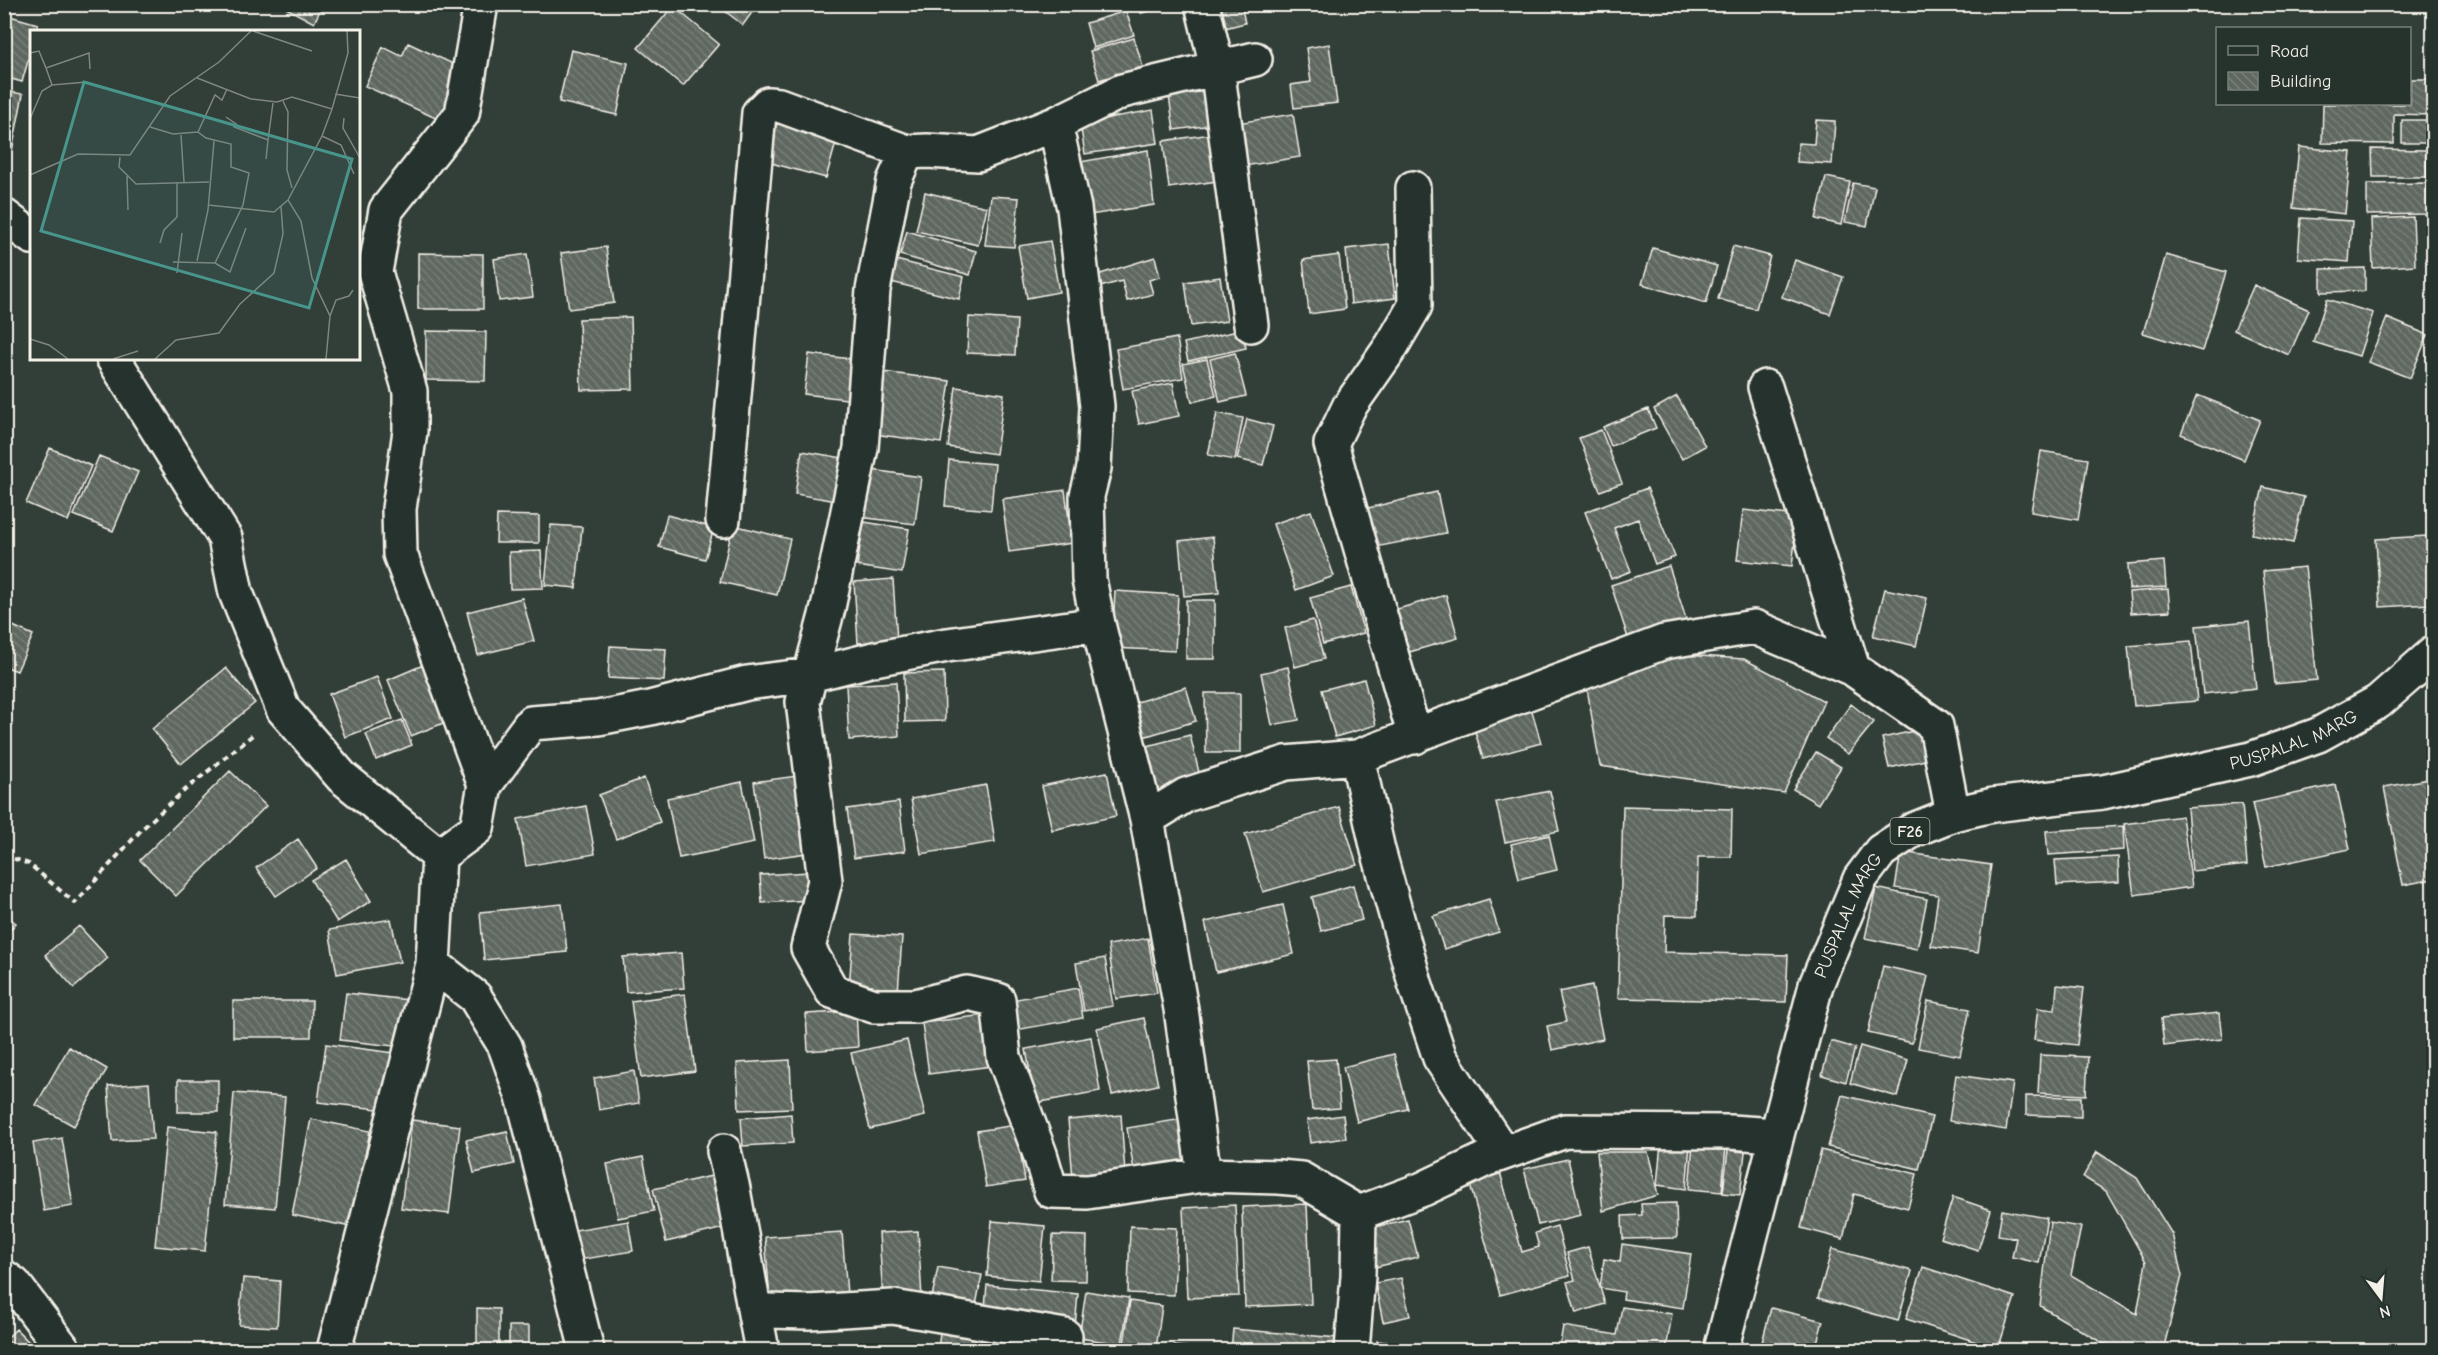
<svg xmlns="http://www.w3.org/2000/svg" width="2438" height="1355" font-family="'Comic Neue',sans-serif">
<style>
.building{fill:url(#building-back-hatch);stroke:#f4f1e8;stroke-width:1.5}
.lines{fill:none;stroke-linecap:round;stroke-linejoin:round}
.minor-casing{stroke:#f4f1e8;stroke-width:38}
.primary-casing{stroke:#f4f1e8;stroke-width:38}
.path{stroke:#f4f1e8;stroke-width:4;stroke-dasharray:6 4.5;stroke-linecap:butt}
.minor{stroke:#26332d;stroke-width:33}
.primary{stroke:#26332d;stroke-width:33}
.labels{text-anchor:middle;stroke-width:4.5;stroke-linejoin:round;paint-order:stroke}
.shield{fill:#26332d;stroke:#b6b8b0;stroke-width:1.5}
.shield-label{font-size:16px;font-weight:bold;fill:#f4f1e8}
.street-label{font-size:18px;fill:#f4f1e8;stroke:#26332d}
.inset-road{fill:none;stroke:#80867e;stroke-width:1.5}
.view{fill:#48958c;fill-opacity:0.15;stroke:#48958c;stroke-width:3}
.inset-edge{fill:none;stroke:#f4f1e8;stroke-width:3}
</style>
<defs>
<pattern id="building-back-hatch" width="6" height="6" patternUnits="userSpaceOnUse" patternTransform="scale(1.5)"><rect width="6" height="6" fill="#5f6861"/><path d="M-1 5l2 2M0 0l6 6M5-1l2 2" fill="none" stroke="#777e78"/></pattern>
</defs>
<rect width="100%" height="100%" fill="#323e38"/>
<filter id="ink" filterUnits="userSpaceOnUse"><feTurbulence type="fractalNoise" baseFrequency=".0167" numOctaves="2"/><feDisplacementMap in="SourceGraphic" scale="12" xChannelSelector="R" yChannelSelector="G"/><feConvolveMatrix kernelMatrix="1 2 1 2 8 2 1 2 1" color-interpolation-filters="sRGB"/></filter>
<g filter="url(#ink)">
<path class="building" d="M288,4H323L314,23L286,8Z
M716,4H758L743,25Z
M1090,4H1106L1091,10Z
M1139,4H1179L1141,13Z
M1220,4H1241L1245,23L1225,28Z
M673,6L719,44L683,86L638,48Z
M1126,11L1134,35L1093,48L1086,23Z
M10,16L38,24L36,32H32V47L22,82L4,77V37Z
M1134,38L1143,67L1099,80L1090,51Z
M408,43L464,69L440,120L365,86L383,47L402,56Z
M1329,44L1337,103L1294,108L1291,85L1311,82L1306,48Z
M571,50L628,63L617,115L559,102Z
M2410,79H2432L2431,115L2394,114V144L2322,143L2323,104H2410Z
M4,91L23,94L12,151L4,149Z
M1207,91L1212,125L1174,130L1169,96Z
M1153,110L1158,143L1085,154L1080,123Z
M773,114L839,132L826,178L760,160Z
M1293,114L1300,157L1238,167L1231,124Z
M1816,120L1835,121L1832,164L1797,162L1798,143L1814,144Z
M2402,120H2434V143H2402Z
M1218,133L1224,180L1169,188L1163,141Z
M2299,147L2351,152L2345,214L2293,208Z
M2372,149L2426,150L2427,177H2373Z
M1148,150L1154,205L1090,215L1080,162Z
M1826,177L1850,182L1841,225L1816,219Z
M1853,183L1875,187L1867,226L1845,222Z
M2427,183L2428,214L2367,215V184Z
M925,192L987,207L978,245L916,231Z
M991,196L1019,198L1014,247L985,245Z
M2413,217L2415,265L2373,268L2371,219Z
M2301,218L2352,221L2349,262L2298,258Z
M907,231L976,251L970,275L900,255Z
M1050,241L1059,292L1027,298L1018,246Z
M1389,244L1395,298L1351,304L1346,249Z
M1733,246L1770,256L1756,309L1718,299Z
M606,247L614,303L569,309L561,253Z
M1653,248L1717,266L1706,303L1642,284Z
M418,253L483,254V309H418Z
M527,254L533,297L499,301L494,259Z
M1339,255L1345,309L1309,314L1303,260Z
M2166,255L2226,272L2202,351L2143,333Z
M1155,257L1160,277L1149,280L1153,294L1127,301L1122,281L1100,287L1097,275Z
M896,260L964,277L959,299L891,282Z
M1795,260L1843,277L1830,314L1782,297Z
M2365,268V291L2321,292V269Z
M1220,277L1227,321L1191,326L1185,282Z
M2254,285L2309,310L2289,355L2234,330Z
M2327,299L2373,313L2359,356L2313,342Z
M631,317L633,389L581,390L579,319Z
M969,317L1017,320L1015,355L967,353Z
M2387,318L2428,335L2410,378L2368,362Z
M1242,330L1246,348L1188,361L1184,343Z
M426,331L486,332L485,381L426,380Z
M1177,338L1183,378L1123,389L1116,349Z
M1235,353L1246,396L1220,402L1210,359Z
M809,354L859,360L855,400L804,394Z
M1207,359L1216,396L1192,402L1183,364Z
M876,371L950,381L941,443L866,433Z
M1173,383L1179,416L1139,424L1132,391Z
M956,387L1004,394L996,454L948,447Z
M2197,395L2260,420L2244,460L2181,434Z
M1677,396L1705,446L1682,459L1654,409Z
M1648,409L1656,428L1611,446L1603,427Z
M1217,413L1243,418L1235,460L1208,455Z
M1247,419L1273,426L1263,465L1237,459Z
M1601,430L1622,483L1600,491L1579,438Z
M4,445L10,447L4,463Z
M50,448L91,466L68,521L26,503Z
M802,451L849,459L842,502L795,494Z
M2041,451L2088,459L2078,520L2031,512Z
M99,456L138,472L113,531L74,515Z
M949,460L995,464L991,510L945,506Z
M865,469L921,477L915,524L859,517Z
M2263,487L2304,497L2293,543L2252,534Z
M1647,488L1675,557L1655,564L1638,519L1614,528L1631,571L1611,579L1585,512Z
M1065,490L1072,543L1009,552L1002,499Z
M1437,492L1446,533L1366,549L1355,511Z
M1743,510L1798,516L1792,566L1737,560Z
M1311,511L1334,576L1296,590L1273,524Z
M497,515L539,516V543H496Z
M667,515L714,528L705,559L659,547Z
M864,522L909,529L902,573L857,566Z
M551,525L582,527L576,588L545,585Z
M733,525L790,539L777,595L720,582Z
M2427,536L2431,604L2380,607L2376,539Z
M1213,537L1219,593L1184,596L1179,541Z
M541,551L543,588L510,589L509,552Z
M2164,561L2166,587L2129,589L2128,564Z
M1669,566L1687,622L1629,641L1611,585Z
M2305,567L2317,680L2275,684L2263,571Z
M893,579L897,641L858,643L854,582Z
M1351,587L1364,633L1323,644L1310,598Z
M1885,589L1927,598L1916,646L1873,636Z
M2168,589L2170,611L2131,613L2129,592Z
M1115,591L1178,595L1175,651L1112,648Z
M1446,595L1458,638L1399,655L1387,612Z
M522,598L534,641L478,655L467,612Z
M1186,600H1215V659H1186Z
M1313,620L1324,659L1295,667L1285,628Z
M2249,621L2256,688L2203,694L2196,626Z
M4,622L33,635L17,671L4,666Z
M2191,641L2197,701L2134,706L2128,646Z
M610,646L666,649L664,681L608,678Z
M1670,654L1744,659L1824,701L1784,793L1600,766L1586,682Z
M423,665L446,722L411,736L388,680Z
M1288,667L1299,720L1272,725L1261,673Z
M226,668L255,703L181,764L152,729Z
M944,672L945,721L905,722L904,673Z
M377,677L393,719L345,737L329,694Z
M1364,679L1376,725L1335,737L1322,690Z
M896,682L899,736L849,740L846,685Z
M1186,687L1196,721L1137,739L1127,705Z
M1205,693H1240V753H1206Z
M1851,704L1874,722L1848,754L1826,738Z
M1532,711L1541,743L1483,759L1474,728Z
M402,720L412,745L376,760L366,734Z
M1923,729L1930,759L1889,768L1882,738Z
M1190,735L1202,785L1155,797L1143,747Z
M1816,752L1841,767L1818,804L1793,789Z
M230,771L266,806L176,896L140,860Z
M1107,772L1116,816L1052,830L1042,786Z
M797,776L807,853L764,859L754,782Z
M644,778L660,822L616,839L599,795Z
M2434,778V879L2403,885L2384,787Z
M742,782L754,843L679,858L667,798Z
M986,785L995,842L921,854L911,799Z
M2336,785L2350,849L2266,867L2252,803Z
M1550,791L1559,831L1505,842L1496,802Z
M899,802L905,851L854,858L847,809Z
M2242,804L2247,865L2192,871L2187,808Z
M586,806L595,854L526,866L518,819Z
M1623,806L1732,809L1731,857H1698L1697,916L1665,915L1664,952L1788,955L1786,1002L1618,998Z
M1339,807L1357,865L1263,892L1245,834Z
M2182,816L2192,887L2134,895L2124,824Z
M2123,826L2124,850L2048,855L2046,831Z
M1549,835L1557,870L1519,879L1511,844Z
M298,839L317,868L276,896L256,868Z
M1901,852L1991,865L1978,953L1931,946L1938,895L1895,888Z
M2118,857L2119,882L2057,885L2055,860Z
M346,859L371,901L337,922L311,880Z
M809,872L810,900L762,903L760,875Z
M1353,885L1362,920L1321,931L1312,897Z
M1876,888L1927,899L1917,949L1865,938Z
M1489,899L1499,932L1444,949L1433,916Z
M562,904L567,952L484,960L480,912Z
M1283,905L1294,954L1216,972L1205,922Z
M4,914L16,923L4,937Z
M391,919L400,962L337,974L329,930Z
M79,926L108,958L74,988L45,955Z
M853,934L902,937L898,992L849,989Z
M1148,938L1157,993L1116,999L1108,945Z
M681,953L684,988L626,992L623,957Z
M1105,958L1113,1006L1084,1011L1076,963Z
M1883,966L1928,976L1912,1043L1868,1033Z
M1592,985L1603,1039L1552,1050L1547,1026L1566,1022L1559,992Z
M2057,985L2084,988L2077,1045L2034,1040L2038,1008L2055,1010Z
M1078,988L1083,1018L1016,1030L1011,1000Z
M346,993L408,1000L403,1047L340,1040Z
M685,994L695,1071L641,1078L631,1001Z
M233,1001H312L311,1037H233Z
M1928,1001L1970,1009L1960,1056L1918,1048Z
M856,1011L858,1047L808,1051L806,1014Z
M2219,1013L2222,1039L2164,1046L2161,1019Z
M985,1015L992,1066L929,1074L922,1023Z
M1144,1018L1158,1085L1112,1095L1097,1028Z
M1091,1037L1100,1091L1035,1103L1026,1049Z
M907,1040L925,1116L870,1129L851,1053Z
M1831,1041L1855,1048L1846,1082L1822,1075Z
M326,1044L394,1053L386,1110L318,1102Z
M1860,1046L1908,1060L1898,1097L1850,1083Z
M69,1047L107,1069L74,1126L36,1105Z
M1394,1054L1408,1109L1357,1122L1343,1067Z
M2040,1055L2088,1057L2086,1095L2038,1093Z
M1336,1059L1340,1108L1312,1110L1307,1061Z
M790,1060L792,1108L739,1110L737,1063Z
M634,1071L639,1103L599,1110L594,1078Z
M1956,1075L2013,1083L2006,1130L1949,1121Z
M178,1080H218V1112H178Z
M149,1083L153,1139L112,1141L108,1086Z
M234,1093L285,1097L275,1208L225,1204Z
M1842,1095L1932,1117L1919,1169L1828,1147Z
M2026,1096L2081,1097V1117L2026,1115Z
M791,1114L793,1143L743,1146L741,1118Z
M1121,1115L1125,1173L1073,1178L1068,1120Z
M1343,1115L1346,1138L1310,1143L1307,1120Z
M311,1119L370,1131L351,1227L292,1215Z
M1182,1119L1191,1174L1136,1183L1127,1128Z
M412,1120L460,1126L449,1214L401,1208Z
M1016,1125L1025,1181L986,1187L977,1131Z
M167,1127L217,1132L205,1251L155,1246Z
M507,1131L514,1164L474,1173L466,1140Z
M62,1138L73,1206L44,1211L33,1143Z
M1661,1143L1690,1145L1686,1189L1657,1185Z
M1693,1143L1726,1145L1722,1192L1689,1189Z
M1728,1150L1745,1152L1740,1195L1723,1193Z
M1821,1150L1917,1174L1908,1208L1854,1194L1843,1239L1801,1228Z
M1597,1152H1648L1658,1195L1603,1211Z
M2097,1152L2137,1178L2172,1234L2182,1276L2163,1350H2127L2104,1344L2040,1306L2050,1222L2081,1227L2071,1275L2137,1314L2146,1262L2106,1191L2083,1177Z
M643,1157L654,1211L618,1218L607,1164Z
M1568,1159L1581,1215L1538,1225L1524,1169Z
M1500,1172L1522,1252L1539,1247L1535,1233L1557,1226L1570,1276L1500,1295L1469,1181Z
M712,1176L724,1228L666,1242L653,1189Z
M1953,1197L1991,1210L1978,1250L1940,1238Z
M1676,1203L1677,1238L1623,1239L1622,1216L1642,1215L1641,1204Z
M1307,1204L1311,1304L1245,1307L1242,1207Z
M1235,1205L1239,1296L1187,1298L1183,1208Z
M2002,1210L2047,1218L2039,1263L2012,1257L2016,1238L1998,1235Z
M1408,1219L1418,1257L1371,1268L1362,1230Z
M628,1221L633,1251L567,1262L563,1232Z
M992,1221L1045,1226L1039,1281L987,1276Z
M1130,1226L1177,1228L1174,1295L1128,1293Z
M918,1231L922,1298L883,1301L879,1233Z
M842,1232L847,1294L770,1300L765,1237Z
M1053,1235L1087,1236L1086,1281L1051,1280Z
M1622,1244L1691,1254L1683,1308L1623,1299L1624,1292L1600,1288L1604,1259L1620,1262Z
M1588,1247L1605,1304L1576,1313L1567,1282L1575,1280L1567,1253Z
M1832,1249L1912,1271L1898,1321L1818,1298Z
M938,1267L982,1275L974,1315L930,1307Z
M1923,1267L2015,1297L1998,1349L1906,1319Z
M243,1278L280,1281L277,1327L239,1325Z
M1401,1278L1410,1316L1383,1322L1375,1283Z
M987,1285L1078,1294L1075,1327L984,1318Z
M1086,1291L1129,1298L1122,1344L1079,1338Z
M1130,1301L1162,1306L1156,1349L1124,1344Z
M1622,1307L1672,1314L1666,1350H1559L1563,1326L1617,1335Z
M477,1308L499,1309V1350H477Z
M1771,1308L1823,1321L1815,1350H1760Z
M509,1326H529V1350H509Z
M16,1329L37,1350H17L6,1339Z
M1233,1329L1338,1338L1337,1350H1231Z
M940,1333L981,1336L980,1350H938Z
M1377,1341L1403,1344V1350H1376Z
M154,1343L157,1350H133Z
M1174,1346L1210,1350H1174Z"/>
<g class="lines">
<defs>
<path id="minor" d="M1202,4L1217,67L1251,325
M1255,59L1122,91L1055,124L978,154L927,151L907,152L894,181L873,290L861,448L828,608L803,702L825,881L808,948L832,991L874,1006H916L967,993L998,1000L1004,1057L1040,1154L1051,1191L1087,1192L1204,1175L1279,1177L1301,1179L1359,1213L1358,1276L1352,1350
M1055,124L1074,208L1097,406L1094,468L1087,496L1089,579L1098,624L1147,819L1181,1009L1204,1175
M1413,188L1415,306L1391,347L1349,407L1331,444L1415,737
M4,216L32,237
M113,358L225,538L236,593L283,709L342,777L439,856L433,964L334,1350
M1765,387L1853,669
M723,520L759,113L768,104L779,105L907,152
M1357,757L1378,850L1415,983L1440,1058L1496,1142
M485,785L531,723L598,718L650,708L747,683L810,675L874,659L947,645L1098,624
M1147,819L1186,795L1286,763L1357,757L1664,642L1754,627L1853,669L1936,726L1953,814
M439,856L477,828L485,785L400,554L399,509L410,431V391L375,272L386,210L462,114L481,4
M433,964L475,997L505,1046L524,1100L587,1350
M724,1151L733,1189L755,1314
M1359,1213L1423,1189L1484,1160L1565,1131L1730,1132L1776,1135
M4,1277L14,1284L64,1350
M762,1350L755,1314L769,1311L809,1312L893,1307L1065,1336L1064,1350"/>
<g id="primary">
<path id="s1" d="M1721,1350L1816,985L1860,879L1881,851L1913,830L1953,814L1993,805L2103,792L2251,759L2318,735L2378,702L2434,653"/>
</g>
</defs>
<use href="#minor" class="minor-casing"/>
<use href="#primary" class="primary-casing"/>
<path class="path" d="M4,855L29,864L75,903L143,828L185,790L255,733"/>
<use href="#minor" class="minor"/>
<use href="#primary" class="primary"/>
</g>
</g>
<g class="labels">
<rect class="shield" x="1890.5" y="818" width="39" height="26" rx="4.5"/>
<g class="shield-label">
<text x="1910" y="837">F26</text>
</g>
<g class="street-label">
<text dy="6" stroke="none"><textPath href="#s1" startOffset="958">PUSPALAL MARG</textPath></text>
<text dy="6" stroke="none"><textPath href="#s1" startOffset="454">PUSPALAL MARG</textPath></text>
</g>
</g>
<g transform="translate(30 30)">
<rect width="330" height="330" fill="#323e38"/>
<path class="inset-road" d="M223,1L282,21M0,23L9,21L16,38L59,23L60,39M16,38L22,55L57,52M167,48L221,69L247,72L262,67L302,79M305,64L330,68M253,71L258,82L257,140L262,158M196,87L206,94L204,97L238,110L243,73M314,88L313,98L330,128M0,89L12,61L22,55M120,97L143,104L168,102M151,105L154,152M292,106L311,115L324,144M90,127L89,137L106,154L179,152M236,129L238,110M0,145L48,124L100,125L140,66L189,32L221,1M97,146L98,180M178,175L244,182L251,176M130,213L134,200L147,187V152M167,231L178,180L184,111M143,232L185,233L213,175L219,143L201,137V114L176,108L168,102L185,65L192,70L197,59M185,233L200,242L216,198M147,243L152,203M300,286L306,270L319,266L323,260M0,309L19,315L38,329M83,329L108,321M125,329L146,310L189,303L210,274L244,243L253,204L251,176L258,170M296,329L300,286L282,248L271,191L258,170L292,106L302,79L318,23L317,1"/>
<path class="view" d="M54,52L322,129L279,278L11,201Z"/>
<rect width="330" height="330" class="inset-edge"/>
</g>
<rect width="2438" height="1355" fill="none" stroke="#26332d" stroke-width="24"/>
<rect x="12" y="12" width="2414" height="1331" fill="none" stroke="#f4f1e8" stroke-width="2" filter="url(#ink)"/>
<rect x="2216" y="27" width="195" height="78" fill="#26332d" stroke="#787f78" stroke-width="1.5"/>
<rect x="2228" y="46" width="30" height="9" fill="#26332d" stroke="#787f78" stroke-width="1.5"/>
<text x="2270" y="57" font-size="18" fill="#f4f1e8">Road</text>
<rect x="2228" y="72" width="30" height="18" fill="url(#building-back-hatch)" stroke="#787f78" stroke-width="1.5"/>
<text x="2270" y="87" font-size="18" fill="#f4f1e8">Building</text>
<g transform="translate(2381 1298) rotate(164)" stroke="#26332d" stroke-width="4.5" paint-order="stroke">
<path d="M0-4.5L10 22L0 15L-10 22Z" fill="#f4f1e8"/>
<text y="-9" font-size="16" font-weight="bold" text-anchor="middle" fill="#f4f1e8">N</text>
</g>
</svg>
